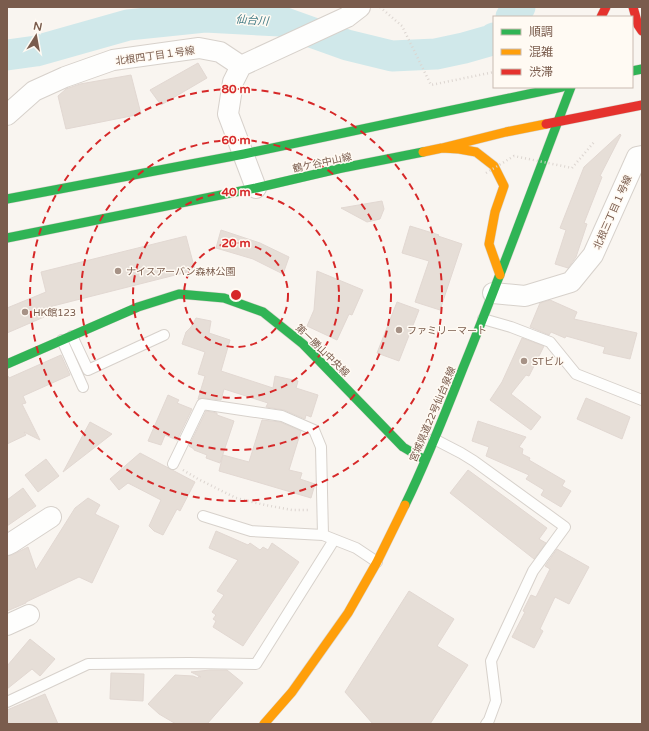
<svg xmlns="http://www.w3.org/2000/svg" width="649" height="731" font-family="'Varela Round','Noto Sans JP',sans-serif">
<style>
.lines{fill:none;stroke-linecap:round;stroke-linejoin:round}
.river{stroke:#d0e8ea;stroke-width:31}
.building{fill:#e6ded7;stroke:#e2d8d2}
.lane-casing{stroke:#d7d1cb;stroke-width:12}
.street-casing{stroke:#d7d1cb;stroke-width:22}
.fast-casing{stroke:#d9d2cb;stroke-width:10}
.slow-casing{stroke:#d9d2cb;stroke-width:10}
.jam-casing{stroke:#d9d2cb;stroke-width:10}
.path{stroke:#dcd5d0;stroke-width:2.5;stroke-dasharray:1 3;stroke-linecap:butt}
.lane{stroke:#fefefd;stroke-width:10}
.street{stroke:#fefefd;stroke-width:20}
.fast{stroke:#30b455;stroke-width:9}
.slow{stroke:#ff9f0a;stroke-width:9}
.jam{stroke:#e5322d;stroke-width:9}
.path-bridge{stroke:#dcd5d0;stroke-width:2.5;stroke-dasharray:1 3;stroke-linecap:butt}
.ring{fill:none;stroke:#d62828;stroke-width:2;stroke-dasharray:7 5}
.poi-dot{fill:#a69286;stroke:#fffaf3;stroke-width:1.5}
.labels{text-anchor:middle;stroke-width:3;stroke-linejoin:round;paint-order:stroke}
.street-label{font-size:10px;fill:#7a5c4d;stroke:#fffaf3}
.poi-label{font-size:10px;fill:#7a5c4d;stroke:#fffaf3;text-anchor:start}
.water-label{font-size:11px;font-style:italic;fill:#437c86;stroke:#fffaf3}
.centre{fill:#d62828;stroke:#fffaf3;stroke-width:2}
.ring-label{font-size:12px;text-anchor:middle;font-weight:bold;fill:#d62828;stroke:#fffaf3;stroke-width:3;stroke-linejoin:round;paint-order:stroke}
</style>
<rect width="100%" height="100%" fill="#f9f5f0"/>
<g class="lines">
<path class="river" d="M511,17L520,7
M7,55L36,51L128,25L205,17L280,21L347,45L392,56L436,54L464,48L492,40L494,38"/>
</g>
<path class="building" d="M198,63L207,78L161,105L150,90Z
M131,75L141,114L66,129L58,96L66,89L80,84Z
M620,134L621,135L600,176L602,177L584,223L587,224L576,257L568,268L555,264L566,230L560,228L584,167Z
M382,201L384,209L380,219L367,222L341,208Z
M410,226L439,235L438,236L462,244L440,310L415,302L429,261L402,253Z
M221,230L260,243L289,257L283,274L253,259L216,248Z
M186,236L195,270L41,309L44,317L7,333V308L46,292L41,272Z
M317,271L363,290L352,315L349,314L337,340L307,326L314,310Z
M550,300L577,312L574,319L637,333L630,359L603,353L605,347L566,336L565,338L551,332L549,335L530,327L540,303Z
M397,302L419,310L399,361L377,353Z
M196,318L211,321L209,333L230,340L221,371L273,388L275,376L298,381L296,388L318,395L311,417L306,415L305,419L284,410L266,407L268,403L224,389L221,400L203,398L198,399L205,376L198,374L205,352L182,344L186,332L191,327Z
M522,338L544,346L529,376L526,375L511,394L541,417L531,430L490,400L502,382Z
M61,355L70,375L23,396L26,403L22,404L40,440L24,432L26,435L7,444V376H8L9,378Z
M168,395L179,400L177,403L192,409L177,440L165,435L161,445L148,441Z
M586,398L630,417L622,439L577,419Z
M206,411L217,413V415L234,421L220,463L206,458L207,455L194,450V449L189,446Z
M262,420L280,422L301,431L289,470L302,473L300,479L315,484L311,498L257,482L219,471L223,455L249,462Z
M478,421L526,437L519,447L523,449L522,454L530,458L529,460L565,481L562,486L571,491L561,507L541,495L544,490L526,479L529,475L486,456L489,447L472,441Z
M90,422L112,434L63,472Z
M140,453L195,482L180,511L177,509L163,535L154,531L149,526L161,500L128,483L119,490L110,479Z
M46,459L59,476L38,492L25,475Z
M468,470L547,528L539,539L546,543L534,559L450,493Z
M23,488L36,506L7,526V500Z
M88,498L100,505L95,514L119,526L92,583L79,577L26,602V603L7,611V556L12,555L28,547L36,570L75,508Z
M216,531L248,545L250,543L260,550L263,547L268,550L272,543L299,562L243,646L213,627L216,621L213,619L216,615L212,612L224,595L217,591L238,560L209,548Z
M557,549L589,567L569,604L555,597L540,629L543,631L534,648L512,637L525,612L523,611L531,595L536,597L550,569L545,566Z
M409,591L454,619L437,646L468,665L430,724H373L345,692Z
M30,639L55,659L40,676L32,669L7,689V666Z
M210,670H227L243,683L207,724H176L159,714L148,704L175,675L193,676L198,678L199,676L201,677L191,672Z
M111,673L144,674L143,701L110,699Z
M45,694L58,724H9L7,718V710Z"/>
<g class="lines">
<defs>
<path id="lane" d="M483,319L511,327L550,342L576,374L642,400
M72,336L88,370L164,335
M62,340L83,387
M434,439L461,453L474,461L565,527L533,571L491,661L496,701L489,720L486,724
M173,464L202,404L282,416L314,430L321,447L323,535
M203,516L251,531L323,535L356,548L377,562
M7,702L88,664L189,663L256,664L334,540"/>
<path id="street" d="M7,115L34,91L65,77L113,60L199,48L220,52L241,66
M256,188L228,114L233,82L241,66L347,17L360,7
M493,293L525,296L571,282L593,255L637,157L642,156
M7,545L11,543L51,517
M7,625L29,615"/>
<path id="fast" d="M632,71L642,69
M7,199L244,154L562,87
M7,238L256,188L342,168L423,152
M7,364L138,307L179,294L224,298L263,312L303,344L403,447L425,460
M405,505C427,460 445,414 463,368C501,275 535,181 571,87"/>
<path id="slow" d="M442,148L459,149L476,152L494,166L504,186L495,212L489,244L500,275
M423,152L442,148L506,132L546,124
M264,724L292,692L348,613L377,562L405,505"/>
<path id="jam" d="M633,7L638,25L642,31
M601,17L606,7
M546,124L642,105"/>
</defs>
<use href="#lane" class="lane-casing"/>
<use href="#street" class="street-casing"/>
<use href="#fast" class="fast-casing"/>
<use href="#slow" class="slow-casing"/>
<use href="#jam" class="jam-casing"/>
<path class="path" d="M380,7L402,26L431,85L494,72
M572,168L595,141
M183,470L198,479L236,498L265,505L292,510H310"/>
<use href="#lane" class="lane"/>
<use href="#street" class="street"/>
<use href="#fast" class="fast"/>
<use href="#slow" class="slow"/>
<use href="#jam" class="jam"/>
<path class="path-bridge" d="M486,173L514,156L572,168"/>
</g>
<g class="ring">
<circle cx="236" cy="295" r="52"/>
<circle cx="236" cy="295" r="103"/>
<circle cx="236" cy="295" r="155"/>
<circle cx="236" cy="295" r="206"/>
</g>
<g class="poi-dot">
<circle cx="118" cy="271" r="4"/>
<circle cx="25" cy="312" r="4"/>
<circle cx="399" cy="330" r="4"/>
<circle cx="524" cy="361" r="4"/>
</g>
<g class="labels">
<g class="street-label">
<text transform="translate(155 55) rotate(-8)" y="4">北根四丁目１号線</text>
<text transform="translate(322 162) rotate(-12)" y="4">鶴ケ谷中山線</text>
<text transform="translate(612 212) rotate(-66)" y="4">北根三丁目１号線</text>
<text transform="translate(323 350) rotate(44)" y="4">第一勝山中央線</text>
<text transform="translate(432 414) rotate(-67)" y="4">宮城県道22号仙台泉線</text>
</g>
<g class="poi-label">
<text x="126" y="275">ナイスアーバン森林公園</text>
<text x="33" y="316">HK館123</text>
<text x="407" y="334">ファミリーマート</text>
<text x="532" y="365">STビル</text>
</g>
<g class="water-label">
<text transform="translate(252 20) rotate(4)" y="4">仙台川</text>
</g>
</g>
<circle cx="236" cy="295" r="6" class="centre"/>
<g class="ring-label">
<text x="236" y="93">80 m</text>
<text x="236" y="144">60 m</text>
<text x="236" y="196">40 m</text>
<text x="236" y="247">20 m</text>
</g>
<rect width="649" height="731" fill="none" stroke="#7a5c4d" stroke-width="16"/>
<rect x="493" y="16" width="140" height="72" fill="#fffaf3" stroke="#cabbb1"/>
<rect x="501" y="29" width="20" height="6" fill="#30b455" stroke="#cabbb1"/>
<text x="529" y="36" font-size="12" fill="#7a5c4d">順調</text>
<rect x="501" y="49" width="20" height="6" fill="#ff9f0a" stroke="#cabbb1"/>
<text x="529" y="56" font-size="12" fill="#7a5c4d">混雑</text>
<rect x="501" y="69" width="20" height="6" fill="#e5322d" stroke="#cabbb1"/>
<text x="529" y="76" font-size="12" fill="#7a5c4d">渋滞</text>
<g transform="translate(36 36) rotate(11)" stroke="#fffaf3" stroke-width="3" paint-order="stroke">
<path d="M0-3L7 15L0 10L-7 15Z" fill="#7a5c4d"/>
<text y="-6" font-size="11" font-weight="bold" text-anchor="middle" fill="#7a5c4d">N</text>
</g>
</svg>
